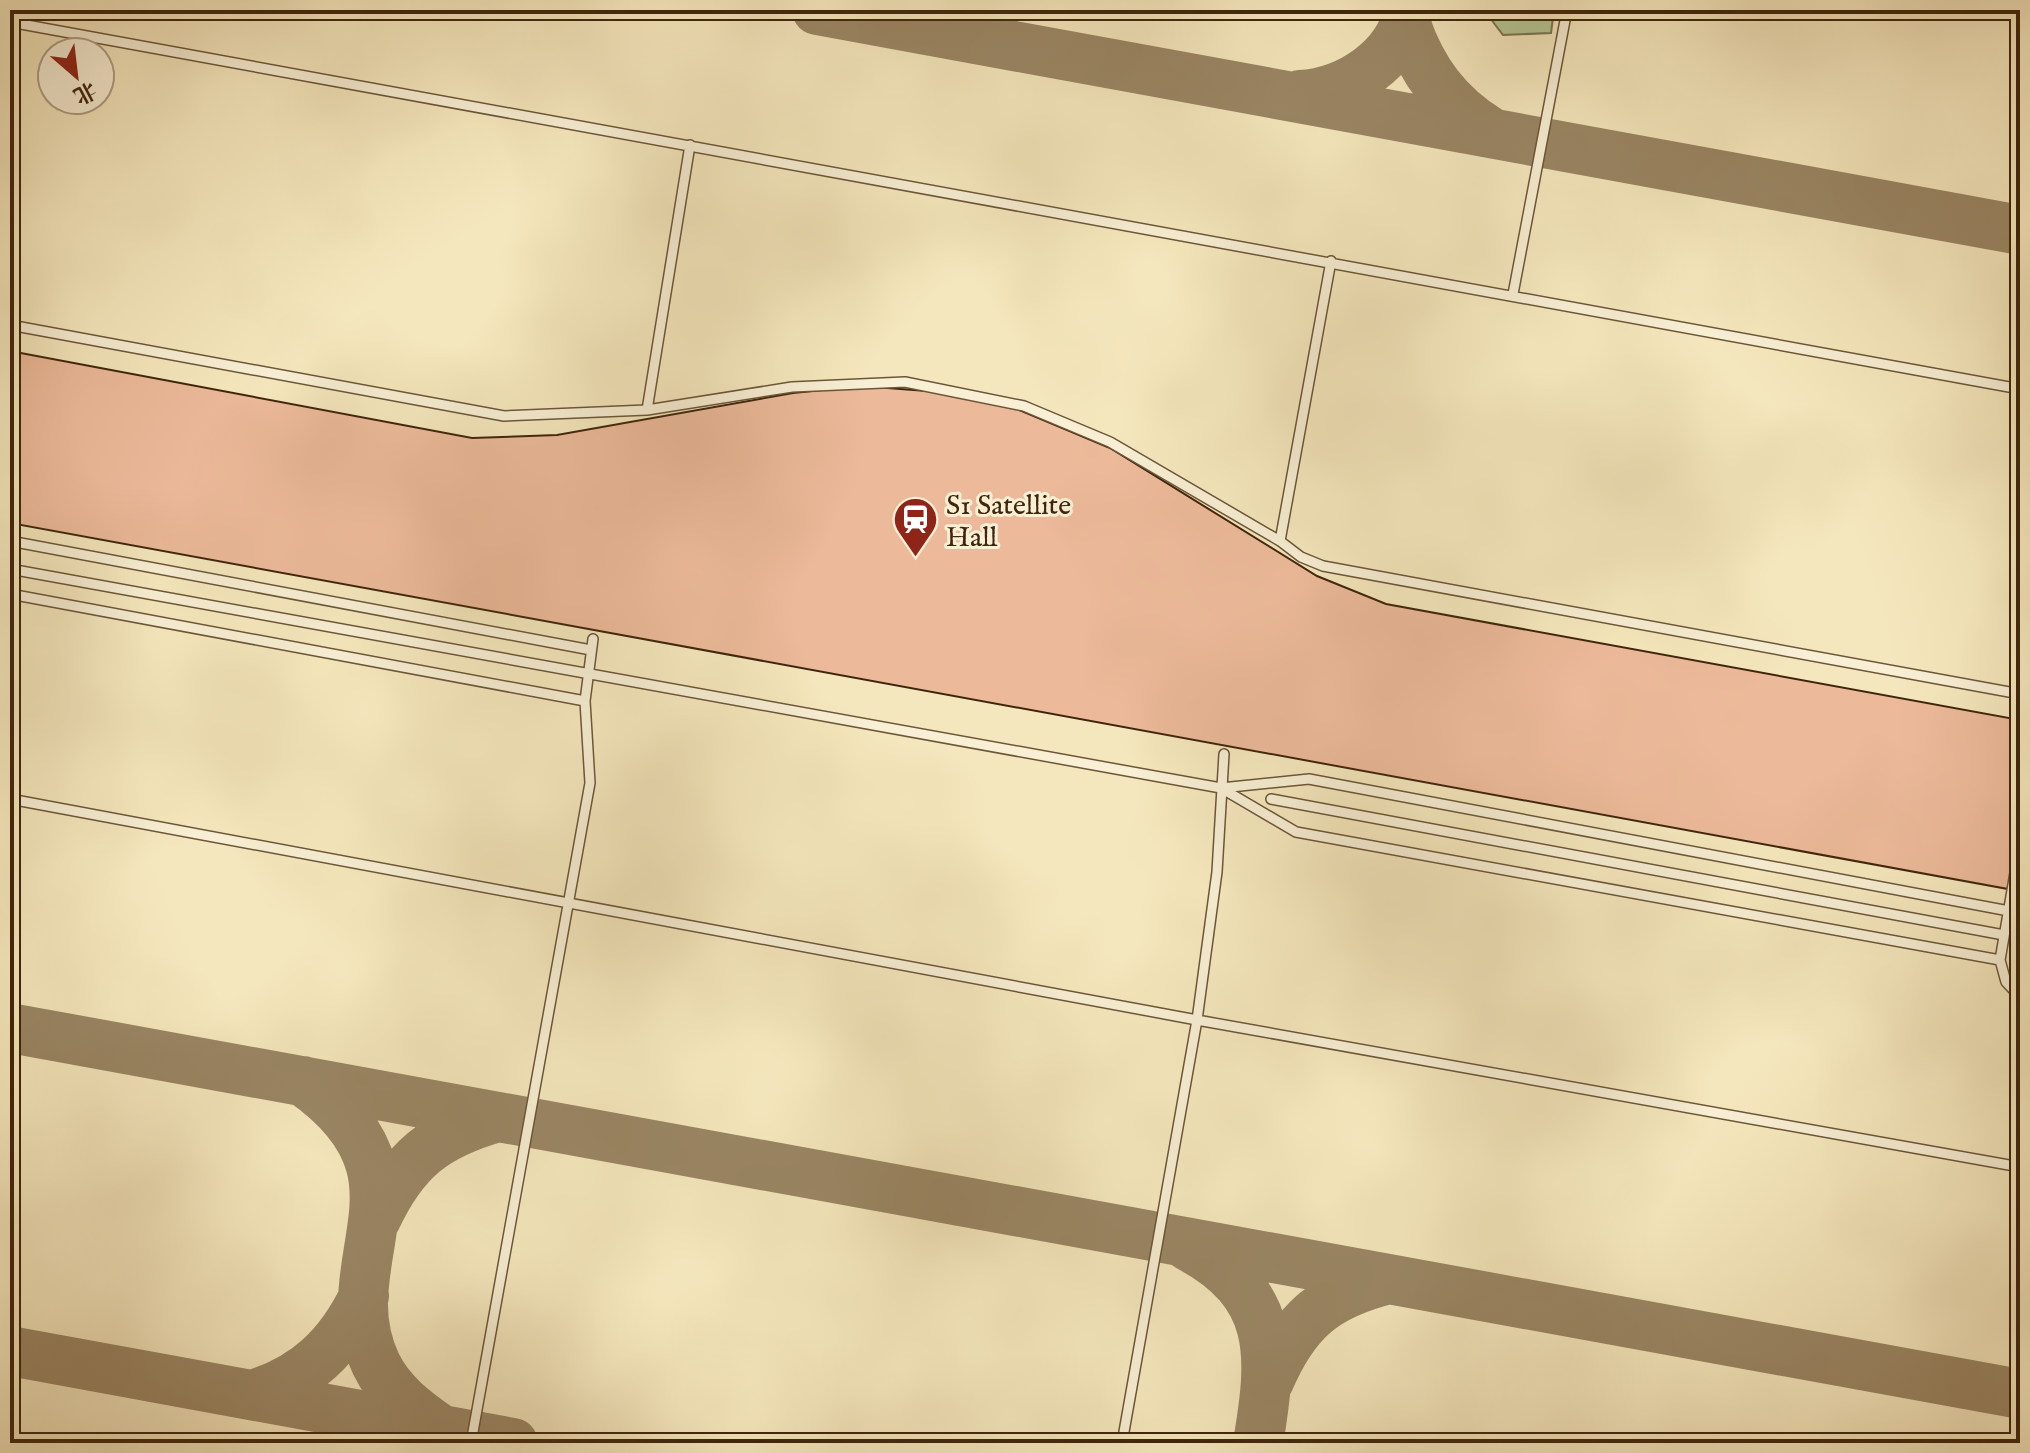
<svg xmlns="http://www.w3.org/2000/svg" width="2030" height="1453" font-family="'IM FELL English','Noto Serif SC',serif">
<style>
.green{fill:#b5c796;stroke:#7a7651;stroke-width:2}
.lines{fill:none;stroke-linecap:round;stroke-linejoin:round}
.taxiway{stroke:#9a8664;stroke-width:50}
.building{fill:#ecba9a;stroke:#3f250c;stroke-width:2}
.lane-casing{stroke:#6c5638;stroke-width:12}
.lane{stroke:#f8efd4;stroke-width:9}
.labels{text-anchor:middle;stroke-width:6;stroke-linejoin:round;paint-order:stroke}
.poi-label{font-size:28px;fill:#3f250c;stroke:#f8efd4;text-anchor:start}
</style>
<rect width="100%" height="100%" fill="#f5e7bd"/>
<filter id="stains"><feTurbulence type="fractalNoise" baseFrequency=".0025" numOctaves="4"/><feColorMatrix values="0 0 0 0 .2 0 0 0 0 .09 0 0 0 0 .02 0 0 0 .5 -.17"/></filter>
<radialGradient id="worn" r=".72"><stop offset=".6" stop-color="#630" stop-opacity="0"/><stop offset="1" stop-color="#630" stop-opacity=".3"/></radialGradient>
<path class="green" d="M1484,10H1554L1551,33L1503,35Z"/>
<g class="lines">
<path class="taxiway" d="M817,10L2020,230
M1406,25C1422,71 1447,105 1489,131
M1300,95C1349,92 1399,59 1409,10
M10,1028L2020,1394
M303,1081C442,1179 327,1260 376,1364C390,1393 414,1411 440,1429
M376,1219C404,1159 435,1135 498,1117
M1188,1246C1277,1293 1273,1355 1258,1443
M10,1351L513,1443
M1269,1381C1295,1320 1325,1295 1389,1279
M252,1395C306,1379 340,1346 364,1296"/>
</g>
<path class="building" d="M10,351L472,438L557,435L793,393L861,386L940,392L1017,409L1110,448L1317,576L1386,604L2020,720V825L2008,889L10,523Z"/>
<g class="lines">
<defs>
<path id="lane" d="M10,22L2020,389
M1513,294L1567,10
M10,325L504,416L647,410L792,387L905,382L1024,406L1110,442L1280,541L1301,557L1323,566L2020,694
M647,410L690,145
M10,541L591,650
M1280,541L1331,261
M10,569L1221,788L1309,779L2009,911
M10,594L585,701
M1221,788L1296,832L2000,960
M10,799L1197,1020L2020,1167
M1271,799L2004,935
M2020,844L2000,960L2006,982L2020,997
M471,1443L590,783L585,701L593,639
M1122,1443L1197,1020L1217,872L1224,754"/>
</defs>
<use href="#lane" class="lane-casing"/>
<use href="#lane" class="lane"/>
</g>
<defs>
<symbol id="station-pin" viewBox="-11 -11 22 30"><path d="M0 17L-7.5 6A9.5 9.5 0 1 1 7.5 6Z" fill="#8f2418" stroke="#f8efd4"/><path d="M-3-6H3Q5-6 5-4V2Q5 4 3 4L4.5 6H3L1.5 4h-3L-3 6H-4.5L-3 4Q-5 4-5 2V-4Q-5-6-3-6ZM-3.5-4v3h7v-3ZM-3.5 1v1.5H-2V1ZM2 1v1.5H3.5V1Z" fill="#fff"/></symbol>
</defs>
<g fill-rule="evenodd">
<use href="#station-pin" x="890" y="494" width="51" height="69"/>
</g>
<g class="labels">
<g class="poi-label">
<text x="946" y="514">S1 Satellite<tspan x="946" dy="32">Hall</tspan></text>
</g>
</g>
<rect width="2030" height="1453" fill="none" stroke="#f5e7bd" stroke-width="40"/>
<rect x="12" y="12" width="2006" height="1429" fill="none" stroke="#3f250c" stroke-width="4"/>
<rect x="20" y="20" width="1990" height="1413" fill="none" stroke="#3f250c" stroke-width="2"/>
<g transform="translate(76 76) rotate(152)"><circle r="38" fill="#f8efd4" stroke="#ae9e84" stroke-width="2"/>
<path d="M0-6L14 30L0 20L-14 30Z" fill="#8f2418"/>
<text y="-12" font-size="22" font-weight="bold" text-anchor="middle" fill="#3f250c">北</text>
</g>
<rect width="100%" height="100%" filter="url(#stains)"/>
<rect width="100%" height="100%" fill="url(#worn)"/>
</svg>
